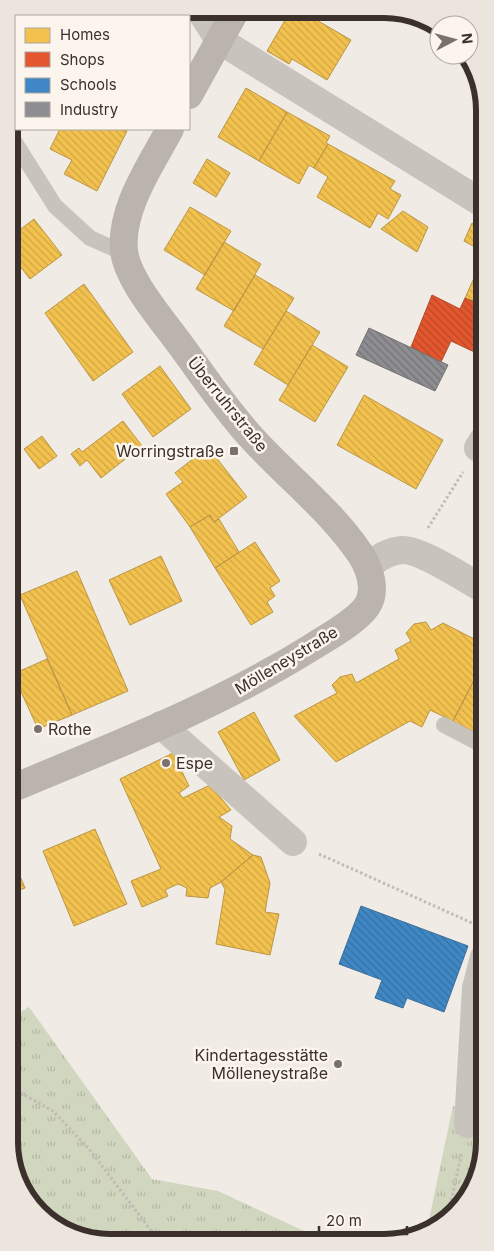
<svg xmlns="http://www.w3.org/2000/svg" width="494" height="1251" font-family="Inter,sans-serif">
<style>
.park{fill:url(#park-tufts)}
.homes{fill:url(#homes-back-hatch);stroke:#bb9644}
.shops{fill:url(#shops-back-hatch);stroke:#b14b2d}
.schools{fill:url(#schools-back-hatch);stroke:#3e6e97}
.industry{fill:url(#industry-back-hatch);stroke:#747173}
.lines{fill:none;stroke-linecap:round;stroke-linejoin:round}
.path{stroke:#c2bbb6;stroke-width:3;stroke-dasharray:2.5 2.5;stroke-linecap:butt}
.service{stroke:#c9c3be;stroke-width:16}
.minor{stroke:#c9c3be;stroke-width:28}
.secondary{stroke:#bab3ae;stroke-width:28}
.poi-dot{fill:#7a716c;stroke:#fbf5ee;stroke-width:2}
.labels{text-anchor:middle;stroke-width:5;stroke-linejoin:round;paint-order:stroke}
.street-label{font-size:16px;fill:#3b302b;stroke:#fbf5ee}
.poi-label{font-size:16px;fill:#3b302b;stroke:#fbf5ee;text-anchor:end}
.rim{fill:none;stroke:#3b302b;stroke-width:6}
</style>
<defs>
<pattern id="park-tufts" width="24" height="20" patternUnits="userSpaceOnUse" patternTransform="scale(1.25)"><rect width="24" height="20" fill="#d1d6bf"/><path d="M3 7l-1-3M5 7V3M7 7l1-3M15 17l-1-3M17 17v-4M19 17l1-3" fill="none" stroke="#b4b8a4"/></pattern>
<pattern id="homes-back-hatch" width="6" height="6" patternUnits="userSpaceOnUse" patternTransform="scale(1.25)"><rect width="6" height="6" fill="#f2c14e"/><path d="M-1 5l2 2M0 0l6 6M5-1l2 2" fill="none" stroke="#d0a644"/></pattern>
<pattern id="shops-back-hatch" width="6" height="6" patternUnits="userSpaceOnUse" patternTransform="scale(1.25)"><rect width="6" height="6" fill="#e4572e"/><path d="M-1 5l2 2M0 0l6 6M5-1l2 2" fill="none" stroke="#ba4827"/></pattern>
<pattern id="schools-back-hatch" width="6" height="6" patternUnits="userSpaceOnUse" patternTransform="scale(1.25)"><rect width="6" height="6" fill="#3f88c5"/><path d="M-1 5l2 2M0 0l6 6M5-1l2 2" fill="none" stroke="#3670a0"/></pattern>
<pattern id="industry-back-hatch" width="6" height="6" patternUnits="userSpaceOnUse" patternTransform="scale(1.25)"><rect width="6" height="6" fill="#8d8d92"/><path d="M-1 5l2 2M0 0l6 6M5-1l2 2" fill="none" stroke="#747477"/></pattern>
</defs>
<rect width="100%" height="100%" fill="#f0ebe5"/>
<path class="park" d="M29,1007L152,1179L218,1191L321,1239L90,1240L38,1213L12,1167V1017Z
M453,1106L485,1112V1148L460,1208L427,1229Z"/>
<path class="homes" d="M160,9H165L178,16H157Z
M291,10H317L313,18L351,40L327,80L292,59L289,64L267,51Z
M246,88L287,112L259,161L218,137Z
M287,112L330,136L326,143L328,144L314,168L309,165L299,184L259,161Z
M60,129H122L127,131L97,191L64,174L72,160L50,149Z
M328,144L395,181L390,189L401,195L388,219L378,213L370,228L317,197L328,177L314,168Z
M207,159L230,173L216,197L193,183Z
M9,186L15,194L9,198Z
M190,207L231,231L205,275L164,250Z
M403,211L428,227L417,252L381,229Z
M34,219L62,255L30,279L9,252V238Z
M472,223L482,228V251L464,241Z
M224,242L261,264L234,311L196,289Z
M482,260L483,306L465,298Z
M255,275L294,298L263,349L224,326Z
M84,284L133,352L93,381L45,313Z
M286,311L320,332L288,385L254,364Z
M312,345L348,367L315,422L279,400Z
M160,366L191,409L153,437L122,394Z
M364,395L443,440L416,489L337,445Z
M123,421L142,446L101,478L87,460L80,466L71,454L79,448L82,452Z
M42,436L57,456L39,469L24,449Z
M208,447L247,497L214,522L210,515L190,527L166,494L183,482L175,473Z
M210,515L214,522L219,519L239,552L215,568L190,527Z
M255,542L280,581L270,588L275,596L267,602L273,612L251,625L215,568Z
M161,556L182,601L130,625L109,580Z
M77,571L128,691L72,715L20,595Z
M426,622L431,630L443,623L484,644V661L453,721L430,710L422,727L410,721L336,762L294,716L337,693L332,685L340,677L352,674L356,683L399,659L395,650L411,641L406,633L414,624Z
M47,659L72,715L38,729L13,674Z
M484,661V737L453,721Z
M254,712L280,760L244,780L218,732Z
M173,753L189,786L179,793L183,798L210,785L231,810L219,817L232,826L230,839L253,855L221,882L210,888L208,898L186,896L187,888L178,884L165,890L168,896L142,907L131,881L161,869L120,779Z
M95,829L127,904L74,926L43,851Z
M11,855L25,888L11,893Z
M253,855L261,857L270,883L265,912L279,914L270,955L216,944L225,889L221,882Z"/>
<path class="shops" d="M432,295L460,309L465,298L483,306V356L451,341L441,362L411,347Z"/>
<path class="schools" d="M361,906L468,946L444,1012L407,998L403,1008L375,998L382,980L339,964Z"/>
<path class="industry" d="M369,328L448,365L435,391L356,355Z"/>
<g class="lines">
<path class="path" d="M428,528L463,472
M319,854L481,927
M12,1088L53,1111L90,1150L158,1240
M448,1215L462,1152"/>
<path class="service" d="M9,133L55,206L90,238L124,253
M444,725L484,746"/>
<path class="minor" d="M199,9L219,40L482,203
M478,448L483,440
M367,566C378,559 388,551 402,550C420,549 466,579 483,589
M161,725L293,842
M468,1124L476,988L484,957"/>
<path class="secondary" d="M189,95L236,10
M11,789C113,746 218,706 312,647C328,637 357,621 367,606C377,591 370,569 361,555C332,511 286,476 251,437C221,404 197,366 170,331C155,311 127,277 124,251C120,208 151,165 170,129"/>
</g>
<g class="poi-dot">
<rect x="229" y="446" width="10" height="10" rx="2.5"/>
<circle cx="38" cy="729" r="5"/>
<circle cx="166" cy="763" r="5"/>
<circle cx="338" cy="1064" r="5"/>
</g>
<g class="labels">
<g class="street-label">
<text transform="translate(228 404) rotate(51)" y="6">Überruhrstraße</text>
<text transform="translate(286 660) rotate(-31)" y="6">Mölleneystraße</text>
</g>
<g class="poi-label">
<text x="224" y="457">Worringstraße</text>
<text x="48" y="735" text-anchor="start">Rothe</text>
<text x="176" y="769" text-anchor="start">Espe</text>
<text x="328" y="1061">Kindertagesstätte<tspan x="328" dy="18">Mölleneystraße</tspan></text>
</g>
</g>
<path d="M0 0H494V1251H0ZM110 18H384A92 92 0 0 1 476 110V1142A92 92 0 0 1 384 1234H110A92 92 0 0 1 18 1142V110A92 92 0 0 1 110 18Z" fill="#ece5de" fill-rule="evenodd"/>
<path class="rim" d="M110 18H384A92 92 0 0 1 476 110V1142A92 92 0 0 1 384 1234H110A92 92 0 0 1 18 1142V110A92 92 0 0 1 110 18Z"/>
<rect x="15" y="15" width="175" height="115" fill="#fbf5ee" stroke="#aea6a0"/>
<rect x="25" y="28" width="25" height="15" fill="#f2c14e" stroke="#aea6a0"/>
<text x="60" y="40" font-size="15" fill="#3b302b">Homes</text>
<rect x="25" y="52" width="25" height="15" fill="#e4572e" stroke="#aea6a0"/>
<text x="60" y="65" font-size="15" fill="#3b302b">Shops</text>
<rect x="25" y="78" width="25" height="15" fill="#3f88c5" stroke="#aea6a0"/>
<text x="60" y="90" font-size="15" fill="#3b302b">Schools</text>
<rect x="25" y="102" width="25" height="15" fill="#8d8d92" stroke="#aea6a0"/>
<text x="60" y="115" font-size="15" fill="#3b302b">Industry</text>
<g transform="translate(454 40) rotate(84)"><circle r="24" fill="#fbf5ee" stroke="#aea6a0"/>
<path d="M0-4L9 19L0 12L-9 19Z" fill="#7a716c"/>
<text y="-8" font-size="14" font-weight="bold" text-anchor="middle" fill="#3b302b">N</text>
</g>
<path d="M319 1226v8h88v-8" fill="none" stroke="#3b302b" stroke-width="2.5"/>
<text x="326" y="1226" font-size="15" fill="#3b302b" stroke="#fbf5ee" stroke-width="4" paint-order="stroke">20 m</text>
</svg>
